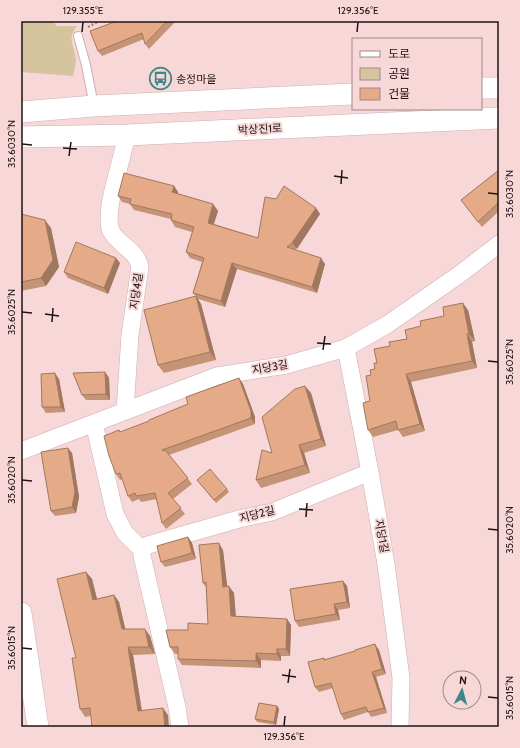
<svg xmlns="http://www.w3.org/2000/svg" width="520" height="748" font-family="Cabin,'Noto Sans KR',sans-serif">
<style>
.green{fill:#d5c49d}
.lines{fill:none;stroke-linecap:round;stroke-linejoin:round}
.service-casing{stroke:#cdafaf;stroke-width:10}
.minor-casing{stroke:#cdafaf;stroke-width:18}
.tertiary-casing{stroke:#cdafaf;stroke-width:22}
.path{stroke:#9d8585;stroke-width:2.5;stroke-dasharray:2 2;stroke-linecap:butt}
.service{stroke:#fff;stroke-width:8}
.minor{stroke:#fff;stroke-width:17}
.tertiary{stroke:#fff;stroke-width:21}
.wall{fill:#c59375}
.shaded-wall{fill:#a0785f}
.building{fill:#e5ab88;stroke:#a0785f}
.ticks{fill:none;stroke:#1f1414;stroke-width:1.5}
.labels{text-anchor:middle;stroke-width:4;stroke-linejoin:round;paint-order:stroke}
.poi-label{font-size:11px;fill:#1f1414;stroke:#f7d7d7;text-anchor:start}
.street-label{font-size:11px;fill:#1f1414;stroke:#f7d7d7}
.neatline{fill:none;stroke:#1f1414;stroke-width:1.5}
.ticks-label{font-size:10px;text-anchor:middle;fill:#1f1414}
</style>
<rect width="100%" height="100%" fill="#f7d7d7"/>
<path class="green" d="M21,21H54L56,26H77C66,40 75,46 76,60C76,65 74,71 73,76L21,72Z"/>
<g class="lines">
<defs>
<path id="service" d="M78,36L86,65L94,106"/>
<path id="minor" d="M346,348L370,472L386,564L401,678L400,727
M125,411L130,335L140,267C136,249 118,245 111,231C105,216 114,186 118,171C121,159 124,147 127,135
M94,423L115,514L125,533L142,550
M21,451L217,376L286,365L346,348L388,324L460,274L499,244
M180,727L177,707L142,556V550L148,545L239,519L272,512L370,472"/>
<path id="tertiary" d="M481,88H499
M21,112L94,106L353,94
M21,137L127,135L499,118
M21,613L38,727"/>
</defs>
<use href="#service" class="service-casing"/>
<use href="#minor" class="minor-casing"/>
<use href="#tertiary" class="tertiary-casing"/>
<path class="path" d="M88,27L99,21"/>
<use href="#service" class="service"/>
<use href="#minor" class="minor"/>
<use href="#tertiary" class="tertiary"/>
</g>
<path class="wall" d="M117,21H176L149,49L145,44L144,39L102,56L98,51Z
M499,170V211L482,227L461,200Z
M174,186L178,192V194L213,204L218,211L214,224L258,238L316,208L320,214L295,250L325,264L317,293L237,269L225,307L198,299L201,304L216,360L164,373L158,365L196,296L193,293L202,262L190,258L186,252L192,232L175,227L171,220V219L134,210L130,204L122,202L118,196Z
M21,214L51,228L59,267L46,286L21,291Z
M120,263L108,294L68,278L64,272Z
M468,310L475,341L472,342L477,368L411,382L425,431L403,437L398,430L373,437L368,430L370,401L371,375L375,369L377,363L390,346L407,339L421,326L444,316Z
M105,372L109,378L110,400H86L82,395Z
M239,378L243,384L255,417V424L169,455L192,484L173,499L185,514L166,529L162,523L157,499L141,502L139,499L132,502L128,496L122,479L120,480L116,474L119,430L121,432L149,421L188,404Z
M59,379L65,412L46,413L42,407Z
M311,393L326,446L304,453L310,473L261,488L256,480L272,453Z
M72,453L79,497L76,513L55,516L51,511Z
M197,480L227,489L229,492L216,503Z
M188,537L192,543L196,559L165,567L161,562Z
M223,550L227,586L234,593L236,616L287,619L291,625L290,656H281V661L261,660V668L182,665L178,659V654H175L170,647L188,630L208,624L206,587L203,583Z
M86,572L92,579L97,599L114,595L119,602L125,629L150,636L155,654L133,655L142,711L168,715L91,716L85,717L80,709L76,658Z
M343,581L347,586L350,608L338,610L340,620L299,627L295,621Z
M379,650L386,674L376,677L387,713L371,717L368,712L344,720L341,714L333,688L319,692L315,687L324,658L325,660Z
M277,706L279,709L276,725L257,722L255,719Z"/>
<path class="shaded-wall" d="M174,186L178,192L177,198L172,192Z
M213,204L218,211L212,229L208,223Z
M316,208L320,214L297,249L292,243Z
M45,220L51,228L59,267L46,286L41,278Z
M116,258L120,263L108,294L104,288Z
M321,258L325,264L317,293L312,287Z
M232,263L237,269L225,307L221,301Z
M196,296L201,304L216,360L210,352Z
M463,303L468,310L475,341L469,334Z
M467,334L472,342L477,368L472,361Z
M105,372L109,378L110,400L106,394Z
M55,373L59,379L65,412L61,407Z
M406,374L411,382L425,431L420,424Z
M239,378L243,384L255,417V424L251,418Z
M305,386L311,393L326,446L321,439Z
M299,445L304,453L310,473L305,465Z
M68,448L72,453L79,497L76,513L72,507Z
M188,537L192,543L196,559L192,553Z
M219,543L223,550L228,593L223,587Z
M86,572L92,579L99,607L93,600Z
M343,581L347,586L350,608L347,602Z
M229,586L234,593L236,623L231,616Z
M114,595L119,602L127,636L122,629Z
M334,604L338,610L340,620L336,614Z
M287,619L291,625L290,656L286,649Z
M145,629L150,636L155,654L149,647Z
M375,644L379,650L386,674L382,669Z
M128,647L133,655L143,719L138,711Z
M277,649L281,656V661L277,654Z
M256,653L261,660V668L256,661Z
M372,672L376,677L387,713L384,708Z
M277,706L279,709L276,725L274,722Z
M163,708L168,715L169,727H165Z"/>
<path class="building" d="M117,21H167L145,44L142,33L98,51L90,31Z
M499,170V202L478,222L461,200Z
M124,173L174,186L172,192L213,204L208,223L258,238L265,197L276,199L284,186L316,208L292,243L287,247L321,258L312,287L232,263L221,301L193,293L204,258L186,252L194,227L171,220L172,214L130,204L131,199L118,196Z
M21,214L45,220L53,260L41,278L21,282Z
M76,242L116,258L104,288L64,272Z
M196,296L210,352L158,365L144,310Z
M463,303L469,334H467L472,361L406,374L420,424L398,430L396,421L368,430L363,403L370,401L366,376L371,375L370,370L375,369L374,363H377L374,349L390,346L389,342L407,339L405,330L421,326L420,321L444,316L443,307Z
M105,372L106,394L82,395L73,373Z
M55,373L61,407H42L41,374Z
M239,378L251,411V418L162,450L166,451L188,478L168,493L181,508L162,523L155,493L136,496L135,493L128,496L120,473L116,474L109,456L104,436L119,430L120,432L149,421V420L188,404L186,397Z
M305,386L321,439L299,445L305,465L256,480L262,450L272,453L262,417L295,389Z
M68,448L75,492L72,507L51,511L41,452Z
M210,469L227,489L214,500L197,480Z
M188,537L192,553L161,562L157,546Z
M219,543L223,587L229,586L231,616L287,619L286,649H277V654L256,653V661L178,659V647H170L166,630H188V623L208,624L206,582L203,583L199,545Z
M86,572L93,600L114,595L122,629H145L149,647H128L138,711L163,708L165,727H92L90,708L80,709L72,658H76L57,579Z
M343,581L347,602L334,604L336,614L295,621L290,589Z
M375,644L382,669L372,672L384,708L368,712L366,707L341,714L331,683L315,687L308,662L324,658V660L355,651V650Z
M259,703L277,706L274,722L255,719Z"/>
<path class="ticks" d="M82,32L83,22M357,32L358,22M22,144L32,145M63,148L77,149M69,156L71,142M334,176L348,178M341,184L342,170M488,193L498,194M22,312L32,313M45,314L59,316M52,322L53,308M317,343L331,344M323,350L325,336M488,361L498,362M22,480L32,481M299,509L313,510M306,517L307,503M488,529L498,530M22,648L32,649M282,675L296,677M288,683L290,669M488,697L498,698M284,726L285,716"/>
<defs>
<symbol id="bus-ring" viewBox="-11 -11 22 22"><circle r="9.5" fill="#f7d7d7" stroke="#3f8785" stroke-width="1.5"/><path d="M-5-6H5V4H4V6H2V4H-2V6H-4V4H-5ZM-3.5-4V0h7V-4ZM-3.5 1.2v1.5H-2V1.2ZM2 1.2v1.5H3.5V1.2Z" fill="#3f8785"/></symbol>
</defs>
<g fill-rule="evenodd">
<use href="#bus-ring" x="148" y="66" width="25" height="25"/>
</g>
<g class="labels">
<g class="poi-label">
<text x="176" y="83">송정마을</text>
</g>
<g class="street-label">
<text transform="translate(260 129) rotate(-3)" y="4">박상진1로</text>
<text transform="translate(136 291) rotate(-82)" y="4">지당4길</text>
<text transform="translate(270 367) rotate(-10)" y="4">지당3길</text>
<text transform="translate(257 514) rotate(-14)" y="4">지당2길</text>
<text transform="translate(382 536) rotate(80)" y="4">지당1길</text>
</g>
</g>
<rect width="520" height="748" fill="none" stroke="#f7d7d7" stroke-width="44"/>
<rect x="352" y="38" width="130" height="72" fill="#f7d7d7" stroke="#a18989"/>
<rect x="360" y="51" width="20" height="6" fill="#ffffff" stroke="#a18989"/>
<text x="388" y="58" font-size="12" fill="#1f1414">도로</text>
<rect x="360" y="68" width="20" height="12" fill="#d5c49d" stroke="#a18989"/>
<text x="388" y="78" font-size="12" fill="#1f1414">공원</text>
<rect x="360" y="88" width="20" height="12" fill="#e5ab88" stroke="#a18989"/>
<text x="388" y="98" font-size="12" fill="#1f1414">건물</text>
<g transform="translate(462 690) rotate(6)"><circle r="19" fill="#f7d7d7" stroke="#a18989"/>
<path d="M0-3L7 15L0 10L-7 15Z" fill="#3f8785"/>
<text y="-6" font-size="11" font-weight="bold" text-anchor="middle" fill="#1f1414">N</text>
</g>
<rect x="22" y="22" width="476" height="704" class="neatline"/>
<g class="ticks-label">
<text x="83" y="14">129.355°E</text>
<text x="358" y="14">129.356°E</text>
<text transform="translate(11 144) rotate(-90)" y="4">35.6030°N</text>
<text transform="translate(509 194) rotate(-90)" y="4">35.6030°N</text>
<text transform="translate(11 312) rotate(-90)" y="4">35.6025°N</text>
<text transform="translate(509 362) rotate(-90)" y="4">35.6025°N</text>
<text transform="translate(11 480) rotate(-90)" y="4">35.6020°N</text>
<text transform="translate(509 530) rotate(-90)" y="4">35.6020°N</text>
<text transform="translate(11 648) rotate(-90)" y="4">35.6015°N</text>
<text transform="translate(509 698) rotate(-90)" y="4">35.6015°N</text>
<text x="284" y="740">129.356°E</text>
</g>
</svg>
